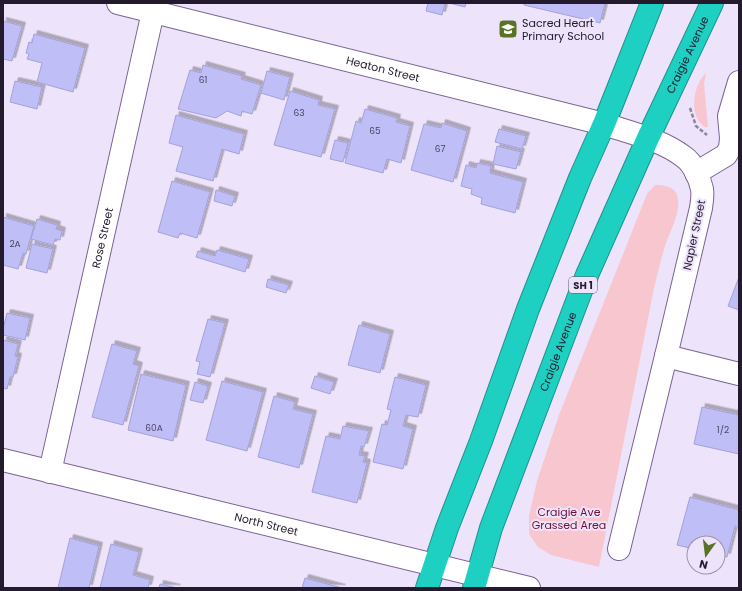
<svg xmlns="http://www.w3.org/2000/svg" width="742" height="591" font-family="Poppins,sans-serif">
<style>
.green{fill:#f8c6cf}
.building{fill:#bfbef7;stroke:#a3a1d9;filter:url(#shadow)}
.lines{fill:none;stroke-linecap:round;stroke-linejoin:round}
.minor-casing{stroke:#7b6394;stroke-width:24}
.highway-casing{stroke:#20908e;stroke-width:24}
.path{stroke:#8f859b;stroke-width:2.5;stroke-dasharray:4 2;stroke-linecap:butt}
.minor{stroke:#fff;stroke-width:22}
.highway{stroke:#1ed0c2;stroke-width:22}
.labels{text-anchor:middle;stroke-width:4;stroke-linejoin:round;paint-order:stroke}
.number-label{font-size:9px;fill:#4b4360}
.shield{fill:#ede3fa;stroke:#60566b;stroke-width:1}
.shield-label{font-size:10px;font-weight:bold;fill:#241a2e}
.poi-label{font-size:11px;fill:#241a2e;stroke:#ede3fa;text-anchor:start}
.street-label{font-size:11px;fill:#241a2e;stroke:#ede3fa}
.park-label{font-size:11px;fill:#740f34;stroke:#ede3fa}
</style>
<defs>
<filter id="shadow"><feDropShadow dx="3.5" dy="-3.5" stdDeviation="0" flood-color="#0004"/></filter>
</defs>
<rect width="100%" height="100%" fill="#ede3fa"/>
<path class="green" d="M706,73L704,84L708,127H705C688,116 693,85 706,73Z
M655,185C663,185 674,186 677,195C682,210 671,229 666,243C661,258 658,273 654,288L599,567L551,555L538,547L529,534V516L537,481L559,415L647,194Z"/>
<path class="building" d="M428,3H445L442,15L426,11Z
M449,3H466L465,7Z
M524,3H605L600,23L524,5Z
M3,21L22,26L12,61L3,59Z
M34,34L85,48L73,92L37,82L42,63L27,59L29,54L26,53L29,42L32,43Z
M203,65L242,76L241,79L261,85L252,114L242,111L241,116L227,111L216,118L178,109L190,70L201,73Z
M267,71L290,77L284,100L261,93Z
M15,81L42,87L37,109L10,102Z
M290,91L319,100L318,105L335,109L321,157L274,145Z
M365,109L397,118L396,122L410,126L401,163L387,159L383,173L345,163L356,121L361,123Z
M176,115L244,134L239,154L222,149L213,181L176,171L183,147L169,143Z
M442,123L467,131L453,182L411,170L424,124L441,128Z
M499,129L526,136L522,149L495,142Z
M335,140L348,143L343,162L330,159Z
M497,146L521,152L516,169L493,164Z
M477,163L491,166L490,173L523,182L515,213L481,204L482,198L471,194L472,189L461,186L466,165L476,168Z
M172,181L210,192L197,238L180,233L178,238L158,232Z
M216,190L235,196L232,206L214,201Z
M3,217L34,226L26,254L23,253L18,269L3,265Z
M37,219L57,225L56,229L62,231L60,240L55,239L53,245L31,239Z
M32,244L53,249L47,273L26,268Z
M217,250L249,259L245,272L196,257L198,251L215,256Z
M739,277V310L728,306Z
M268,279L289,285L286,293L266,287Z
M7,313L30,318L25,340L3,335V329Z
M208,319L225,323L210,377L197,374L200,362L196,361Z
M359,325L390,334L380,373L348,365Z
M3,340L18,344L15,356L18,357L13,377H10L7,389L3,388Z
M112,344L137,351L133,364L139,366L123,425L92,417Z
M141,374L186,385L173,441L128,430Z
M315,376L334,382L330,394L311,388Z
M395,377L426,385L418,417L406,415L403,426L413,429L403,469L373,462L382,424L387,425L391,410L387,409Z
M222,381L263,392L247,451L206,440Z
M195,382L208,386L203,403L190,400Z
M274,396L295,402L293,409L313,414L299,468L258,457Z
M702,407L739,415V454L694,444Z
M343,426L369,431L364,447L361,446L359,455L365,456L363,462L367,463L357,503L312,492L326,436L340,439Z
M690,497L739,510V528L735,526L727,557L718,555V543H694V549L677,545Z
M70,538L99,546L89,588H58Z
M111,544L139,552L133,575L150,580L148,588H100Z
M305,578L342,588H302Z
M160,584L177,588H159Z"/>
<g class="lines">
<defs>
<g id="minor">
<path id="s1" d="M118,3L604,124C631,133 662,140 684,157C693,163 700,179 702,189C703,195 702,202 701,208L666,356L739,374"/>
<path d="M696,173L726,155L730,148L731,138L729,116L739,82"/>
<path id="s2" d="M3,460L529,588"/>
<path id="s3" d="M50,472L155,3"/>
<path d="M619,549L666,356"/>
</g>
<g id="highway">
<path d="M427,588L447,528L481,441L528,309L580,178L604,124L652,3"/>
<path id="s4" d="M474,588L491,528L587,275L648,138L712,3"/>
</g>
</defs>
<use href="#minor" class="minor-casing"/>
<use href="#highway" class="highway-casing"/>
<path class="path" d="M690,108L696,126L707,135"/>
<use href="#minor" class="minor"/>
<use href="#highway" class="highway"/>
</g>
<defs>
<symbol id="school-square" viewBox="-11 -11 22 22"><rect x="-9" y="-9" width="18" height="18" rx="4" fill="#597326" stroke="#ede3fa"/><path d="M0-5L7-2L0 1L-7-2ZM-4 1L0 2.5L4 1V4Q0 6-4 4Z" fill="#fff"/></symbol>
</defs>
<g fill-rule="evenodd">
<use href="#school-square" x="497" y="18" width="22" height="22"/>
</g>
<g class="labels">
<g class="number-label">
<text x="203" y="83">61</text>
<text x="299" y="116">63</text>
<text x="375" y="134">65</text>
<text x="440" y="152">67</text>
<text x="15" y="247">2A</text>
<text x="154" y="431">60A</text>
<text x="723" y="433">1/2</text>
</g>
<rect class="shield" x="569" y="277" width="28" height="16" rx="3"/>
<g class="shield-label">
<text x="583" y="289">SH 1</text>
</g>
<g class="poi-label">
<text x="522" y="27">Sacred Heart<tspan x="522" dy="13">Primary School</tspan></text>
</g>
<g class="street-label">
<text dy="4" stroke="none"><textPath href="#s4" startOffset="575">Craigie Avenue</textPath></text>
<text dy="4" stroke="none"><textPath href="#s1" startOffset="273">Heaton Street</textPath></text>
<text transform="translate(694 235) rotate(-78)" y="4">Napier Street</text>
<text dy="4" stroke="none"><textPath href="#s3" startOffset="240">Rose Street</textPath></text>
<text dy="4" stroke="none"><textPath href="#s4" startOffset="251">Craigie Avenue</textPath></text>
<text dy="4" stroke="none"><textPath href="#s2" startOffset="271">North Street</textPath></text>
</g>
<g class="park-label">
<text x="569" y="516">Craigie Ave<tspan x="569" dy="13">Grassed Area</tspan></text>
</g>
</g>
<rect width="742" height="591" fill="none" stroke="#241a2e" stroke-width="8"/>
<g transform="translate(706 555) rotate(194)"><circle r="19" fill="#ede3fa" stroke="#9d93a8"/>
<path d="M0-3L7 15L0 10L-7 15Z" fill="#597326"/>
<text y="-6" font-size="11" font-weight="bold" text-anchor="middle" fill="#241a2e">N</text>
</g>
</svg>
